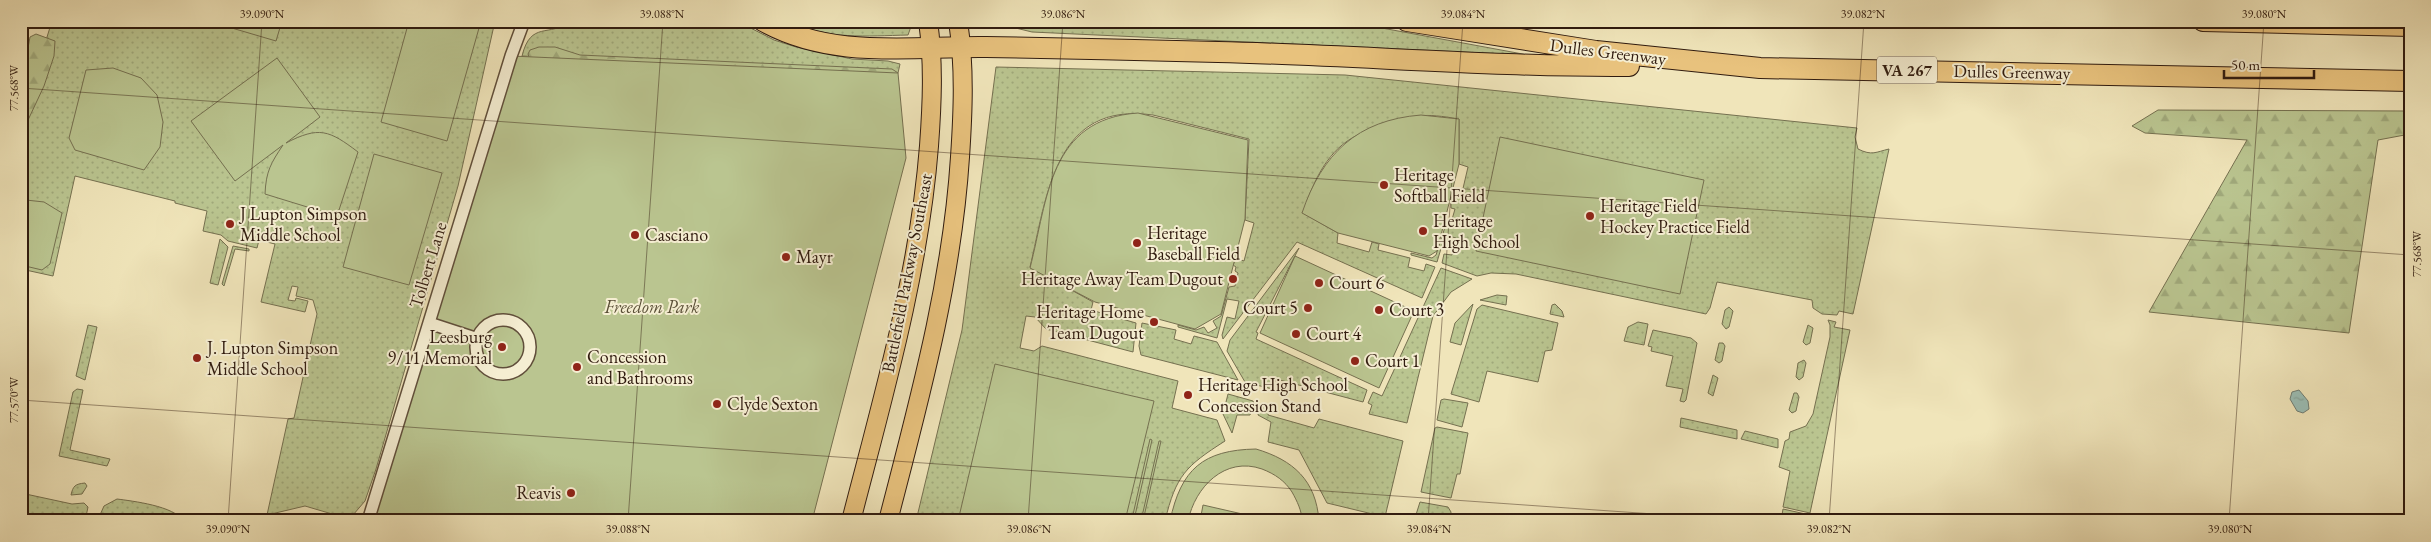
<svg xmlns="http://www.w3.org/2000/svg" width="2431" height="542" font-family="'EB Garamond',serif">
<style>
.grass{fill:url(#grass-dots);stroke:#757050}
.forest{fill:url(#forest-firs);stroke:#757050}
.green{fill:#bac590;stroke:#757050}
.water{fill:url(#water-ripples);stroke:#707d73}
.lines{fill:none;stroke-linecap:round;stroke-linejoin:round}
.street-casing{stroke:#604e3a;stroke-width:14}
.primary-casing{stroke:#301b0f;stroke-width:20}
.highway-casing{stroke:#301b0f;stroke-width:22}
.street{stroke:#f5eed2;stroke-width:11}
.primary{stroke:#e8c27d;stroke-width:18}
.highway{stroke:#e8c27d;stroke-width:20}
.ticks{fill:none;stroke:#301b0f;stroke-width:1;stroke-opacity:0.45}
.poi-dot{fill:#8f2418;stroke:#f5eed2;stroke-width:2}
.labels{text-anchor:middle;stroke-width:4;stroke-linejoin:round;paint-order:stroke}
.shield{fill:#f5eed2;stroke:#6b5a4a;stroke-width:1}
.shield-label{font-size:16px;font-weight:bold;fill:#301b0f}
.street-label{font-size:18px;fill:#301b0f;stroke:#f5eed2}
.poi-label{font-size:18px;fill:#301b0f;stroke:#f5eed2;text-anchor:start}
.park-label{font-size:18px;font-style:italic;fill:#594e36;stroke:#f5eed2}
.neatline{fill:none;stroke:#301b0f;stroke-width:2}
.ticks-label{font-size:12px;text-anchor:middle;fill:#301b0f}
</style>
<defs>
<pattern id="grass-dots" width="8" height="8" patternUnits="userSpaceOnUse" patternTransform="scale(1.25)"><rect width="8" height="8" fill="#bac590"/><path d="M2 2h.1M6 6h.1" fill="none" stroke="#a0a97b" stroke-width="1.8" stroke-linecap="round"/></pattern>
<pattern id="forest-firs" width="22" height="20" patternUnits="userSpaceOnUse" patternTransform="scale(1.25)"><rect width="22" height="20" fill="#bac590"/><path d="M5 1l3.5 6h-7zM16 11l3.5 6h-7z" fill="#a0a97b"/></pattern>
<pattern id="water-ripples" width="26" height="14" patternUnits="userSpaceOnUse" patternTransform="scale(1.25)"><rect width="26" height="14" fill="#9bbeb5"/><path d="M2 4q2-2 4 0t4 0M15 11q2-2 4 0t4 0" fill="none" stroke="#86a39a"/></pattern>
</defs>
<rect width="100%" height="100%" fill="#f0e5ba"/>
<filter id="stains"><feTurbulence type="fractalNoise" baseFrequency=".004" numOctaves="4"/><feColorMatrix values="0 0 0 0 .2 0 0 0 0 .09 0 0 0 0 .02 0 0 0 .5 -.17"/></filter>
<radialGradient id="worn" r=".72"><stop offset=".6" stop-color="#630" stop-opacity="0"/><stop offset="1" stop-color="#630" stop-opacity=".3"/></radialGradient>
<path class="grass" d="M52,21H495L458,186L376,469L365,501L353,515L339,516L305,506L267,515L288,419L294,418L317,314L313,300L296,296L298,287L292,286L288,300L295,301L296,298L308,301L305,312L261,302L275,244L259,240L257,248L228,241L221,235L203,231L207,211L175,203V201L75,176L53,276L21,269V97L37,69Z
M571,21H737L774,40L796,47L852,59L888,61L900,64L898,73L522,56C531,20 549,38 571,21Z
M790,21H913L908,35C866,36 828,40 790,21Z
M987,21H1344L1528,55L1032,32Z
M996,67L1345,75L1857,128L1855,137L1858,149C1872,156 1876,152 1889,149L1853,314L1839,311L1837,315L1822,314L1813,308L1812,300L1717,282L1710,308L1706,314L1516,274L1491,273L1477,276L1442,263L1444,254L1452,255L1456,238L1445,235L1437,262L1411,255V253L1432,258L1436,255L1446,224L1451,223L1455,209L1451,208V198L1453,195L1461,197L1468,167L1459,164V119C1424,113 1413,114 1381,127C1371,130 1360,133 1352,138C1325,154 1312,185 1303,213L1338,233L1337,243L1369,252L1372,242L1379,244L1378,250L1410,258L1408,267L1424,271L1426,264L1435,267L1422,298L1297,242L1223,339L1222,335L1227,317L1235,319L1239,301L1227,299L1217,338L1178,327V325L1196,330L1204,327L1208,333L1217,328L1213,321L1221,316L1229,287L1235,286L1238,273L1235,271L1236,267L1233,265L1236,258L1244,261L1254,223L1245,220L1249,139L1153,115C1054,101 1047,196 1030,267L1093,302L1091,310L1136,323L1133,352L1046,329L1035,317L1026,316L1020,348L1034,351L1042,346L1178,381L1172,408L1217,420L1225,441C1186,466 1176,475 1165,521H916L962,330Z
M220,239L228,247L218,285L210,283Z
M233,246L249,249V251L235,249L224,286L222,284Z
M1299,248L1256,332L1258,333L1256,339L1367,390L1363,402L1276,379L1272,389L1245,382L1227,351L1230,340Z
M1441,268L1472,279L1451,292L1433,316L1407,423L1369,414L1372,405L1368,403L1373,392L1382,396Z
M1497,295L1507,296L1506,305L1480,300Z
M1473,304L1461,345L1450,342L1455,323Z
M1555,304L1562,311L1564,317L1550,314L1552,305Z
M1482,305L1558,323L1552,350L1545,351L1538,382L1487,371L1479,402L1451,394L1477,309Z
M1729,307L1733,311L1729,327L1726,329L1722,324L1725,310Z
M1828,320L1836,322L1834,327L1850,330L1810,513L1783,507L1790,471L1779,467L1785,441L1789,439L1790,432L1806,426L1813,414L1830,337V325Z
M1638,322L1648,324L1644,345L1624,341L1628,327Z
M1142,323L1176,330L1174,339L1191,344L1194,336L1217,342L1238,380L1141,355L1139,346Z
M88,325L97,327L85,380L76,376Z
M1808,325L1813,328L1810,343L1806,345L1803,342Z
M1653,330L1691,338L1697,343L1686,400L1684,402L1680,401L1683,389L1666,386L1673,356L1651,351L1652,347L1648,346Z
M1719,343H1723L1725,346L1722,361L1719,363L1715,360Z
M1804,360L1806,363L1803,377L1799,380L1796,377L1798,363Z
M1713,375L1718,378L1713,396L1708,393Z
M77,389L83,390L70,450L110,459L107,466L59,456L73,392Z
M1794,393H1797L1799,397L1796,411L1792,413L1789,410Z
M1228,394L1253,401L1254,404L1250,415H1237L1232,433L1223,414Z
M1444,399L1468,403L1462,427L1437,420L1441,400Z
M1263,404L1270,405L1268,415L1314,428L1319,419L1403,441L1385,517L1327,503L1299,450L1268,442L1271,422L1258,415L1260,405Z
M1681,418L1737,430V439L1680,427Z
M1437,427L1468,433L1460,474H1457L1451,498L1421,492L1435,428Z
M1745,431L1778,439V448L1741,439Z
M85,483L87,486L82,494L71,495C73,486 75,484 85,483Z
M21,493L72,504L84,503L88,507L85,521H21Z
M117,499C132,501 175,506 183,521H100V516H107L100,515L104,506Z
M1420,502L1448,507L1451,512L1450,521H1414Z"/>
<path class="forest" d="M36,34L55,41L54,56L44,86L21,135V56L28,48L30,37Z
M539,47H555L580,55L892,69L898,73L894,79L530,60L528,54L530,50Z
M2158,110L2410,111V134L2378,140L2349,333L2149,312L2247,140L2145,133L2132,126Z"/>
<path class="green" d="M208,21H282L276,41Z
M409,21H481L447,141L381,122Z
M511,56L898,73L906,158L812,521H368Z
M277,58L320,117L286,143C319,126 329,130 358,152L339,210L330,214L265,194C266,171 271,163 283,145L235,181L191,121Z
M113,68L141,78L157,95L163,122L160,147L144,170L75,150L69,138L86,70Z
M1138,113L1248,140L1245,219L1221,314L1195,329L1095,302L1030,268C1048,198 1049,119 1138,113Z
M1421,115L1459,119V164L1437,251L1429,256L1338,233L1302,213C1322,154 1357,120 1421,115Z
M1500,137L1704,180L1680,294L1476,251Z
M374,154L442,173L409,285L343,267Z
M26,200L44,202L62,213L50,264L42,270L21,265V201Z
M1295,256L1414,311L1379,388L1260,333Z
M995,364L1154,401L1125,521H958Z
M1150,439L1152,440L1134,520L1132,519Z
M1159,441H1161L1143,521H1141Z
M1256,449C1293,460 1316,480 1319,521H1302C1302,511 1297,501 1292,492C1285,481 1275,474 1262,469C1225,456 1195,487 1188,521H1170C1181,469 1203,450 1256,449Z
M1203,505L1273,521H1200Z
M1783,509L1810,515L1809,521H1781Z"/>
<path class="water" d="M2299,390L2308,401L2309,409L2303,413L2297,411L2290,399L2292,392Z"/>
<g class="lines">
<defs>
<path id="street" d="M476 347a27 27 0 1 1 54 0a27 27 0 1 1-54 0Z
M429,323L478,339
M368,521L511,56L524,21"/>
<path id="primary" d="M851,521C883,397 919,274 929,146C932,105 934,63 928,21
M888,521C919,401 952,282 960,157C963,112 965,67 958,21"/>
<path id="highway" d="M763,21C833,60 910,46 986,47C1063,48 1141,50 1218,52C1355,55 1492,67 1629,66
M1407,21L1596,51L1760,68L2410,81
M2203,21L2410,26"/>
</defs>
<use href="#street" class="street-casing"/>
<use href="#primary" class="primary-casing"/>
<use href="#highway" class="highway-casing"/>
<use href="#street" class="street"/>
<use href="#primary" class="primary"/>
<use href="#highway" class="highway"/>
</g>
<path class="ticks" d="M21,88L2410,255M21,400L1754,521M228,521L262,21M628,521L663,21M1028,521L1063,21M1428,521L1463,21M1829,521L1864,21M2229,521L2264,21"/>
<g class="poi-dot">
<circle cx="1384" cy="185" r="5"/>
<circle cx="1590" cy="216" r="5"/>
<circle cx="230" cy="224" r="5"/>
<circle cx="1423" cy="231" r="5"/>
<circle cx="635" cy="235" r="5"/>
<circle cx="1137" cy="243" r="5"/>
<circle cx="786" cy="257" r="5"/>
<circle cx="1233" cy="279" r="5"/>
<circle cx="1319" cy="283" r="5"/>
<circle cx="1308" cy="308" r="5"/>
<circle cx="1379" cy="310" r="5"/>
<circle cx="1154" cy="322" r="5"/>
<circle cx="1296" cy="334" r="5"/>
<circle cx="502" cy="347" r="5"/>
<circle cx="197" cy="358" r="5"/>
<circle cx="1355" cy="361" r="5"/>
<circle cx="577" cy="367" r="5"/>
<circle cx="1188" cy="395" r="5"/>
<circle cx="717" cy="404" r="5"/>
<circle cx="571" cy="493" r="5"/>
</g>
<g class="labels">
<rect class="shield" x="1877" y="56.5" width="60" height="27" rx="4"/>
<g class="shield-label">
<text x="1907" y="76">VA 267</text>
</g>
<g class="street-label">
<text transform="translate(1608 52) rotate(7)" y="6">Dulles Greenway</text>
<text transform="translate(2012 72) rotate(1)" y="6">Dulles Greenway</text>
<text transform="translate(428 265) rotate(-73)" y="6">Tolbert Lane</text>
<text transform="translate(907 273) rotate(-79)" y="6">Battlefield Parkway Southeast</text>
</g>
<g class="poi-label">
<text x="1394" y="181">Heritage<tspan x="1394" dy="21">Softball Field</tspan></text>
<text x="1600" y="212">Heritage Field<tspan x="1600" dy="21">Hockey Practice Field</tspan></text>
<text x="240" y="220">J Lupton Simpson<tspan x="240" dy="21">Middle School</tspan></text>
<text x="1433" y="227">Heritage<tspan x="1433" dy="21">High School</tspan></text>
<text x="1147" y="239">Heritage<tspan x="1147" dy="21">Baseball Field</tspan></text>
<text x="645" y="241">Casciano</text>
<text x="796" y="263">Mayr</text>
<text x="1223" y="285" text-anchor="end">Heritage Away Team Dugout</text>
<text x="1329" y="289">Court 6</text>
<text x="1298" y="314" text-anchor="end">Court 5</text>
<text x="1389" y="316">Court 3</text>
<text x="1144" y="318" text-anchor="end">Heritage Home<tspan x="1144" dy="21">Team Dugout</tspan></text>
<text x="1306" y="340">Court 4</text>
<text x="492" y="343" text-anchor="end">Leesburg<tspan x="492" dy="21">9/11 Memorial</tspan></text>
<text x="207" y="354">J. Lupton Simpson<tspan x="207" dy="21">Middle School</tspan></text>
<text x="587" y="363">Concession<tspan x="587" dy="21">and Bathrooms</tspan></text>
<text x="1365" y="367">Court 1</text>
<text x="1198" y="391">Heritage High School<tspan x="1198" dy="21">Concession Stand</tspan></text>
<text x="727" y="410">Clyde Sexton</text>
<text x="561" y="499" text-anchor="end">Reavis</text>
</g>
<g class="park-label">
<text x="652" y="313">Freedom Park</text>
</g>
</g>
<rect width="2431" height="542" fill="none" stroke="#f0e5ba" stroke-width="55"/>
<path d="M2224 70v8h90v-8" fill="none" stroke="#301b0f" stroke-width="2.5"/>
<text x="2231" y="70" font-size="15" fill="#301b0f" stroke="#f5eed2" stroke-width="4" paint-order="stroke">50 m</text>
<rect x="28" y="28" width="2376" height="486" class="neatline"/>
<g class="ticks-label">
<text x="262" y="18">39.090°N</text>
<text x="662" y="18">39.088°N</text>
<text x="1063" y="18">39.086°N</text>
<text x="1463" y="18">39.084°N</text>
<text x="1863" y="18">39.082°N</text>
<text x="2264" y="18">39.080°N</text>
<text transform="translate(14 88) rotate(-90)" y="4">77.568°W</text>
<text transform="translate(2417 254) rotate(-90)" y="4">77.568°W</text>
<text transform="translate(14 400) rotate(-90)" y="4">77.570°W</text>
<text x="228" y="533">39.090°N</text>
<text x="628" y="533">39.088°N</text>
<text x="1029" y="533">39.086°N</text>
<text x="1429" y="533">39.084°N</text>
<text x="1829" y="533">39.082°N</text>
<text x="2230" y="533">39.080°N</text>
</g>
<rect width="100%" height="100%" filter="url(#stains)"/>
<rect width="100%" height="100%" fill="url(#worn)"/>
</svg>
